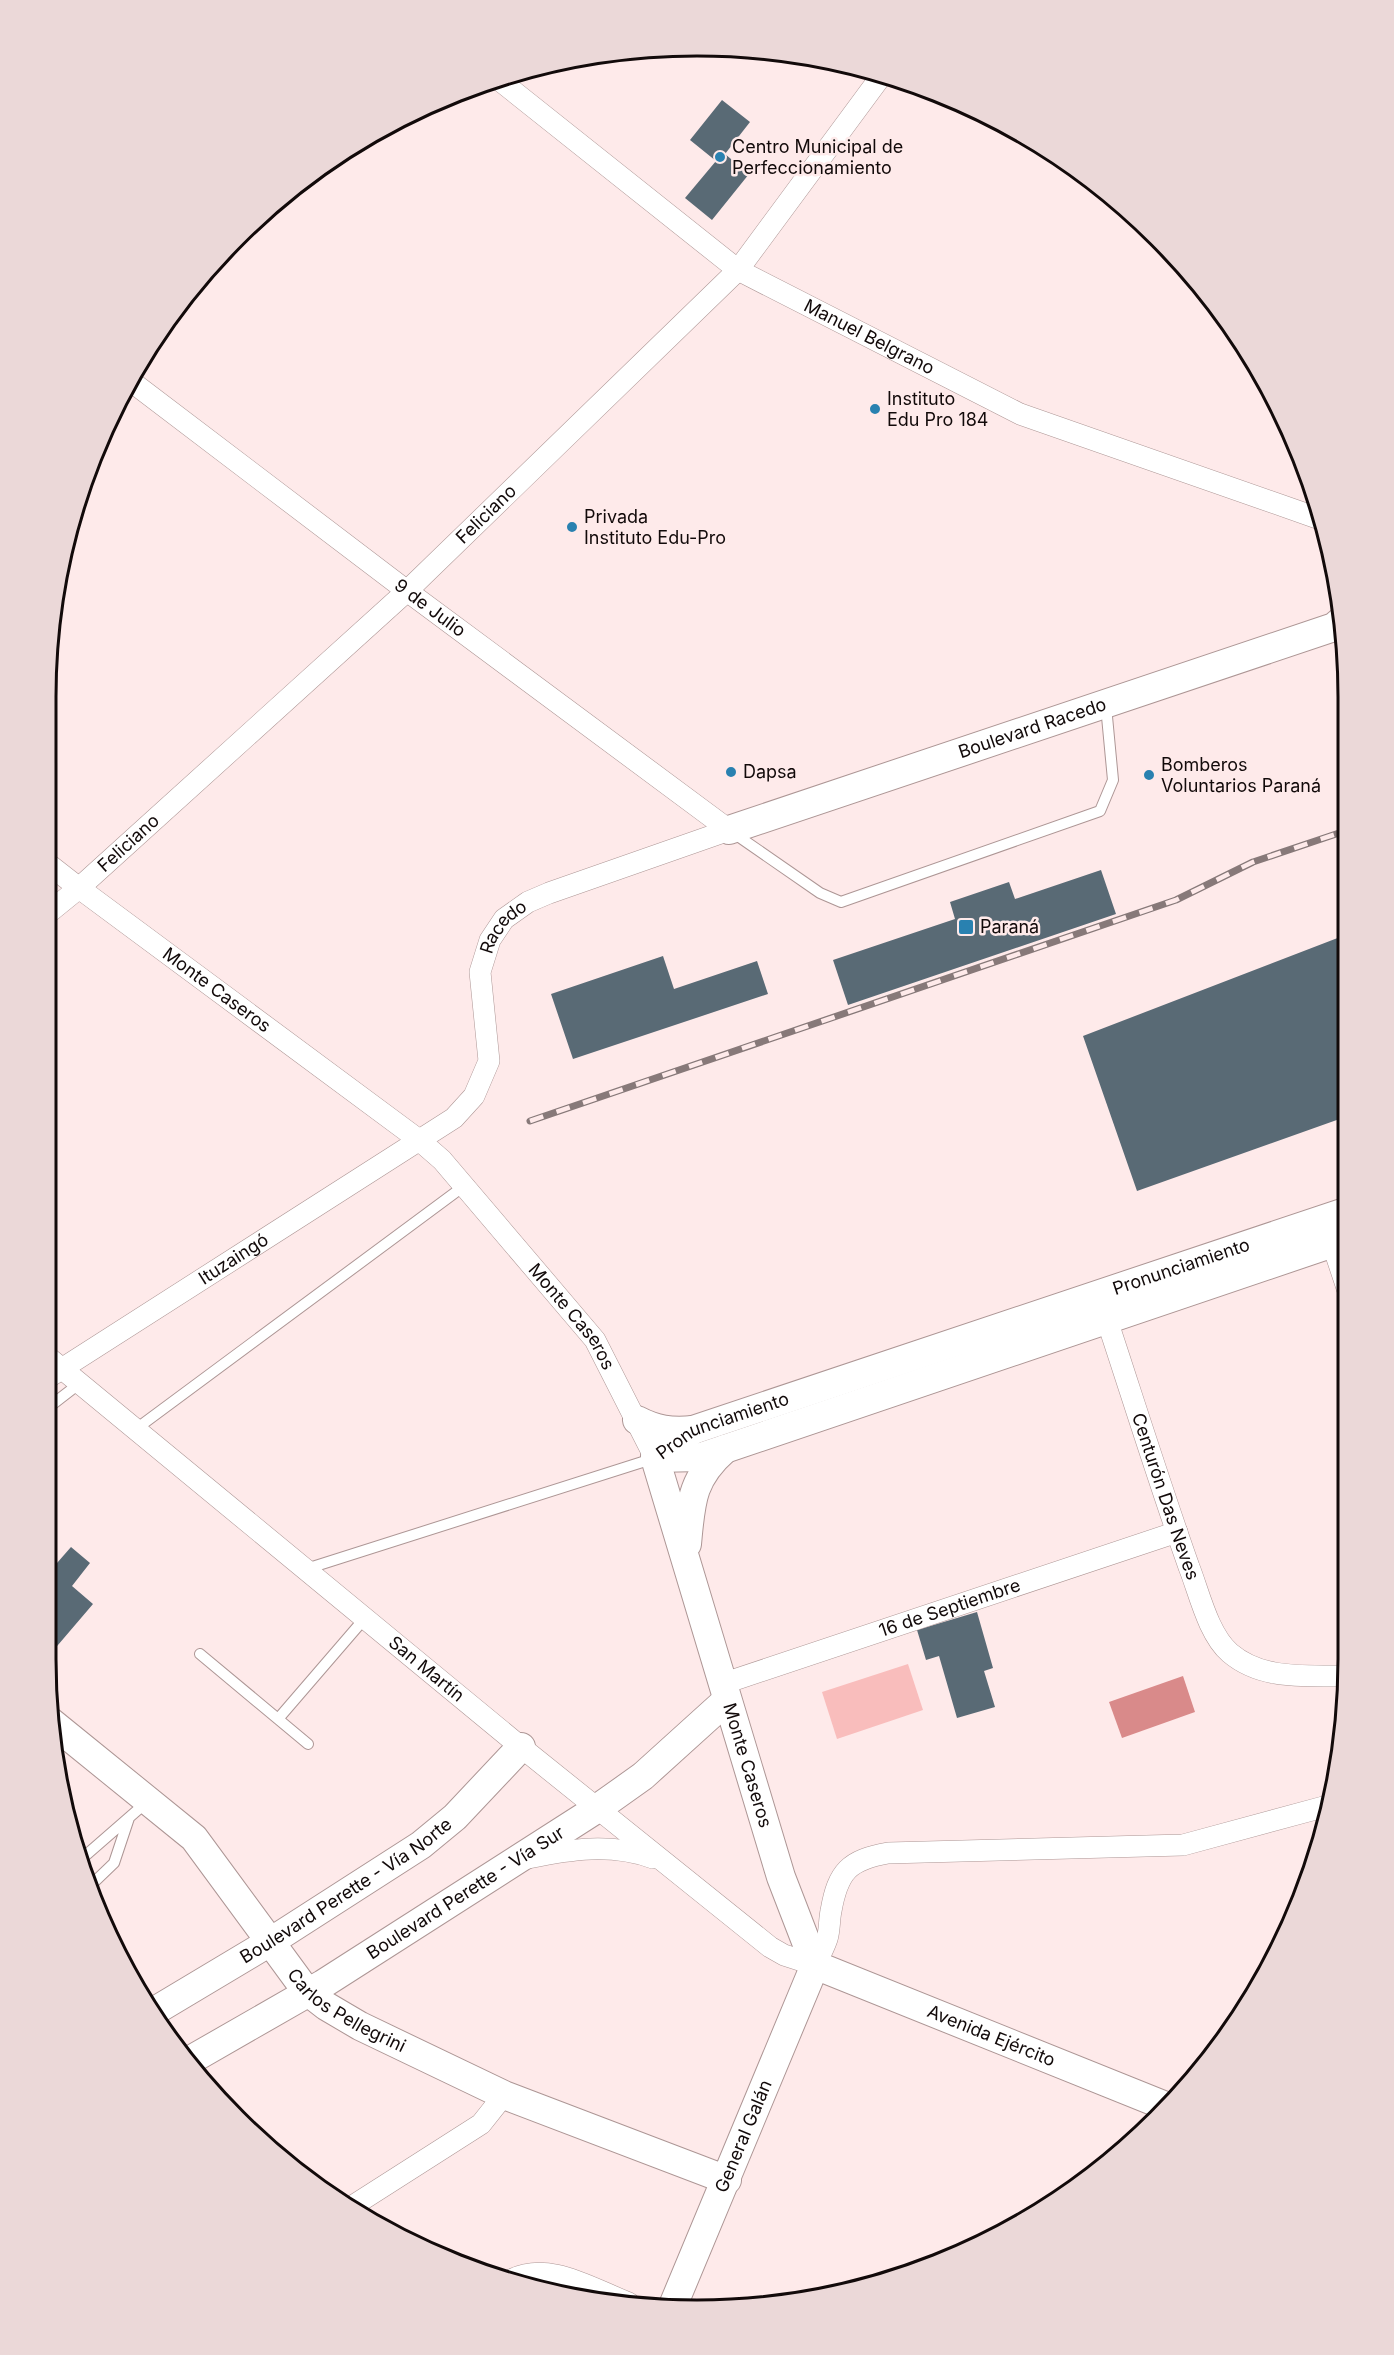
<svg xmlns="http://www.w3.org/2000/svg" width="1394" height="2355" font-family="Inter,sans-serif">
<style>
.green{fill:#f9bdbc}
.water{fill:#d98a8a}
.building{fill:#596a75}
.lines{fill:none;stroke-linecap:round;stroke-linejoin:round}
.lane-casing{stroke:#ad9695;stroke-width:12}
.street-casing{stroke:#ad9695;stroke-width:22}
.secondary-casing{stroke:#ad9695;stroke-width:30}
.lane{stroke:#fff;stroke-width:10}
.street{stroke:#fff;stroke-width:21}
.secondary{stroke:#fff;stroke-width:28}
.rail-casing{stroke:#877979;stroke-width:7}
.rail{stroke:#feeaea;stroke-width:4.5;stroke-dasharray:14;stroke-linecap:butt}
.poi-dot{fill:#2981b0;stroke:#feeaea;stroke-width:2}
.labels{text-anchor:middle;stroke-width:5;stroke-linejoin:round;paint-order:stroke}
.poi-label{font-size:18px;fill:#120a0a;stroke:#feeaea;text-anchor:start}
.street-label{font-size:18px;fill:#120a0a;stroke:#feeaea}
.rim{fill:none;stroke:#120a0a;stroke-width:3}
</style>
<rect width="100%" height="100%" fill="#feeaea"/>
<path class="green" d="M908,1664L923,1710L837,1739L822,1692Z"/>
<path class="water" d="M1183,1676L1195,1712L1122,1738L1109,1702Z"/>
<path class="building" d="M722,100L750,122L725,154L749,174L712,220L685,198L716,161L690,140Z
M1101,870L1116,914L848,1005L833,960L955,919L950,902L1009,882L1015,899Z
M1348,934V1116L1137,1191L1083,1036Z
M663,956L674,989L757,961L768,994L573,1059L551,994Z
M71,1547L90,1563L72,1586L93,1604L52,1652L50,1571Z
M977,1612L993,1668L984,1671L995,1707L957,1718L939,1656L926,1660L917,1630Z"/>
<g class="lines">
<defs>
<path id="lane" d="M732,832L820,893L841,902L1100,811L1113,780L1106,706
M49,1407L80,1383
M136,1429L464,1186
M306,1569L655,1458
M200,1654L308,1744
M278,1719L365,1618
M78,1862L148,1801
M88,1888L114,1863L129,1818"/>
<g id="street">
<path id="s1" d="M498,79L738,270L1020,414L1323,520"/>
<path id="s2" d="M132,382L407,591L729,830"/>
<path id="s3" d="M47,863L79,888L419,1140L442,1160L595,1340L655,1458"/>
<path id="s4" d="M47,914L79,888L407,591L738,270L882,75"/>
<path d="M1332,1243L1348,1291"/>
<path id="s5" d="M1107,1320C1134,1402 1160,1485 1189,1567C1199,1592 1208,1634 1230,1653C1263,1681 1307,1675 1348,1676"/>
<path id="s6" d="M49,1358L521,1747L770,1947L784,1955L815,1965C819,1957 824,1948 827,1939C830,1930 829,1920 831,1911C838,1871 849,1860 888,1853L1183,1845L1327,1806"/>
<path id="s7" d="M49,1377L454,1118L474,1096L489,1061L480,972L490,940L504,919L528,902L549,893L729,830"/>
<path id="s8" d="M722,1684L1177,1532"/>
<path d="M528,1858C571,1849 611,1843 653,1858"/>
<path d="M351,2207L481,2124L504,2095"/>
<path d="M509,2281C547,2259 592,2289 629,2303"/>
</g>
<g id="secondary">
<path id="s9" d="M729,830L1334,627L1342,620"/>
<path d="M637,1420C656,1430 671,1432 693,1430"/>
<path id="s10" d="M655,1458L693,1430L1348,1211"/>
<path d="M655,1458L701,1457L1348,1238"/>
<path id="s11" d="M655,1458L781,1877L815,1965"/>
<path d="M687,1544C691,1502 691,1479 725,1449"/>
<path id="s12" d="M51,1722L194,1838L299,1981L308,1992L326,2006L360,2026L504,2095L727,2180"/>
<path id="s13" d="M815,1965L1168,2107"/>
<path id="s14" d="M153,2012L270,1942L421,1845L455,1817L521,1747"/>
<path id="s15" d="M187,2062L323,1984L598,1808L643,1776L727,1700"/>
<path id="s16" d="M672,2308L815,1965"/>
</g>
</defs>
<use href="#lane" class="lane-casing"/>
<use href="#street" class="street-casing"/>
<use href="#secondary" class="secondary-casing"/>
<use href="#lane" class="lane"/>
<use href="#street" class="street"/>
<use href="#secondary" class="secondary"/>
<defs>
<path id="rail" d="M530,1121L1176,900L1253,862L1348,830"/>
</defs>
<use href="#rail" class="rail-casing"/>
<use href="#rail" class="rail"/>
</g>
<g class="poi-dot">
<circle cx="720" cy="157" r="6"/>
<circle cx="875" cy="409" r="6"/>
<circle cx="572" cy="527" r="6"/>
<circle cx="731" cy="772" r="6"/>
<circle cx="1149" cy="775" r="6"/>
<rect x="958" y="919" width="16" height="16" rx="3"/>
</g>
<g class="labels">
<g class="poi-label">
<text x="732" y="153">Centro Municipal de<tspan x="732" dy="21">Perfeccionamiento</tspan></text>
<text x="887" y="405">Instituto<tspan x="887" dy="21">Edu Pro 184</tspan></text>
<text x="584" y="523">Privada<tspan x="584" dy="21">Instituto Edu-Pro</tspan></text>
<text x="1161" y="771">Bomberos<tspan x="1161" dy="21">Voluntarios Paraná</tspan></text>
<text x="743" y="778">Dapsa</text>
<text x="980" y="933">Paraná</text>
</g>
<g class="street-label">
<text dy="6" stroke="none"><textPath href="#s1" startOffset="454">Manuel Belgrano</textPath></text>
<text dy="6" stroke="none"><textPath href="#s4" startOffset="594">Feliciano</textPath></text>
<text dy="6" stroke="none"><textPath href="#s2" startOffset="374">9 de Julio</textPath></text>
<text dy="6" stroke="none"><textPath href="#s9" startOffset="320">Boulevard Racedo</textPath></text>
<text dy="6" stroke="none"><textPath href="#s4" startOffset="108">Feliciano</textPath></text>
<text dy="6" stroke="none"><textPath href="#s7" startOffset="690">Racedo</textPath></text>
<text dy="6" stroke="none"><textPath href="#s3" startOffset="212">Monte Caseros</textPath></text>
<text dy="6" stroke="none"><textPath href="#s7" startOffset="219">Ituzaingó</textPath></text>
<text dy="6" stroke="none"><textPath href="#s10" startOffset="562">Pronunciamiento</textPath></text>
<text dy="6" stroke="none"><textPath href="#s3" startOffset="698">Monte Caseros</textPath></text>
<text dy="6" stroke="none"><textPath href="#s10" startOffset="76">Pronunciamiento</textPath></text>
<text dy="6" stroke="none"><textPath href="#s5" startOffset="186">Centurón Das Neves</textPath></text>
<text dy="6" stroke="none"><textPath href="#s8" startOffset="240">16 de Septiembre</textPath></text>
<text dy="6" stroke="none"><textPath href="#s6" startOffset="489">San Martín</textPath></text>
<text dy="6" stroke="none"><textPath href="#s11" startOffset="321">Monte Caseros</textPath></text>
<text dy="6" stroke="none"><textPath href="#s14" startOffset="228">Boulevard Perette - Vía Norte</textPath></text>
<text dy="6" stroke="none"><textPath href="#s15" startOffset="326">Boulevard Perette - Vía Sur</textPath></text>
<text dy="6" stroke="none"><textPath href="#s12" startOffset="418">Carlos Pellegrini</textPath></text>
<text dy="6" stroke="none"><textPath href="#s13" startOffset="190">Avenida Ejército</textPath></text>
<text dy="6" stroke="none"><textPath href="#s16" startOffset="186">General Galán</textPath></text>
</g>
</g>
<path d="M0 0H1394V2355H0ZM697 56H697A641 641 0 0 1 1338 697V1659A641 641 0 0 1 697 2300H697A641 641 0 0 1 56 1659V697A641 641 0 0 1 697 56Z" fill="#ebd8d8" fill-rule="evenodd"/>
<path class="rim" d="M697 56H697A641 641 0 0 1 1338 697V1659A641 641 0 0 1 697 2300H697A641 641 0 0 1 56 1659V697A641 641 0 0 1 697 56Z"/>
</svg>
